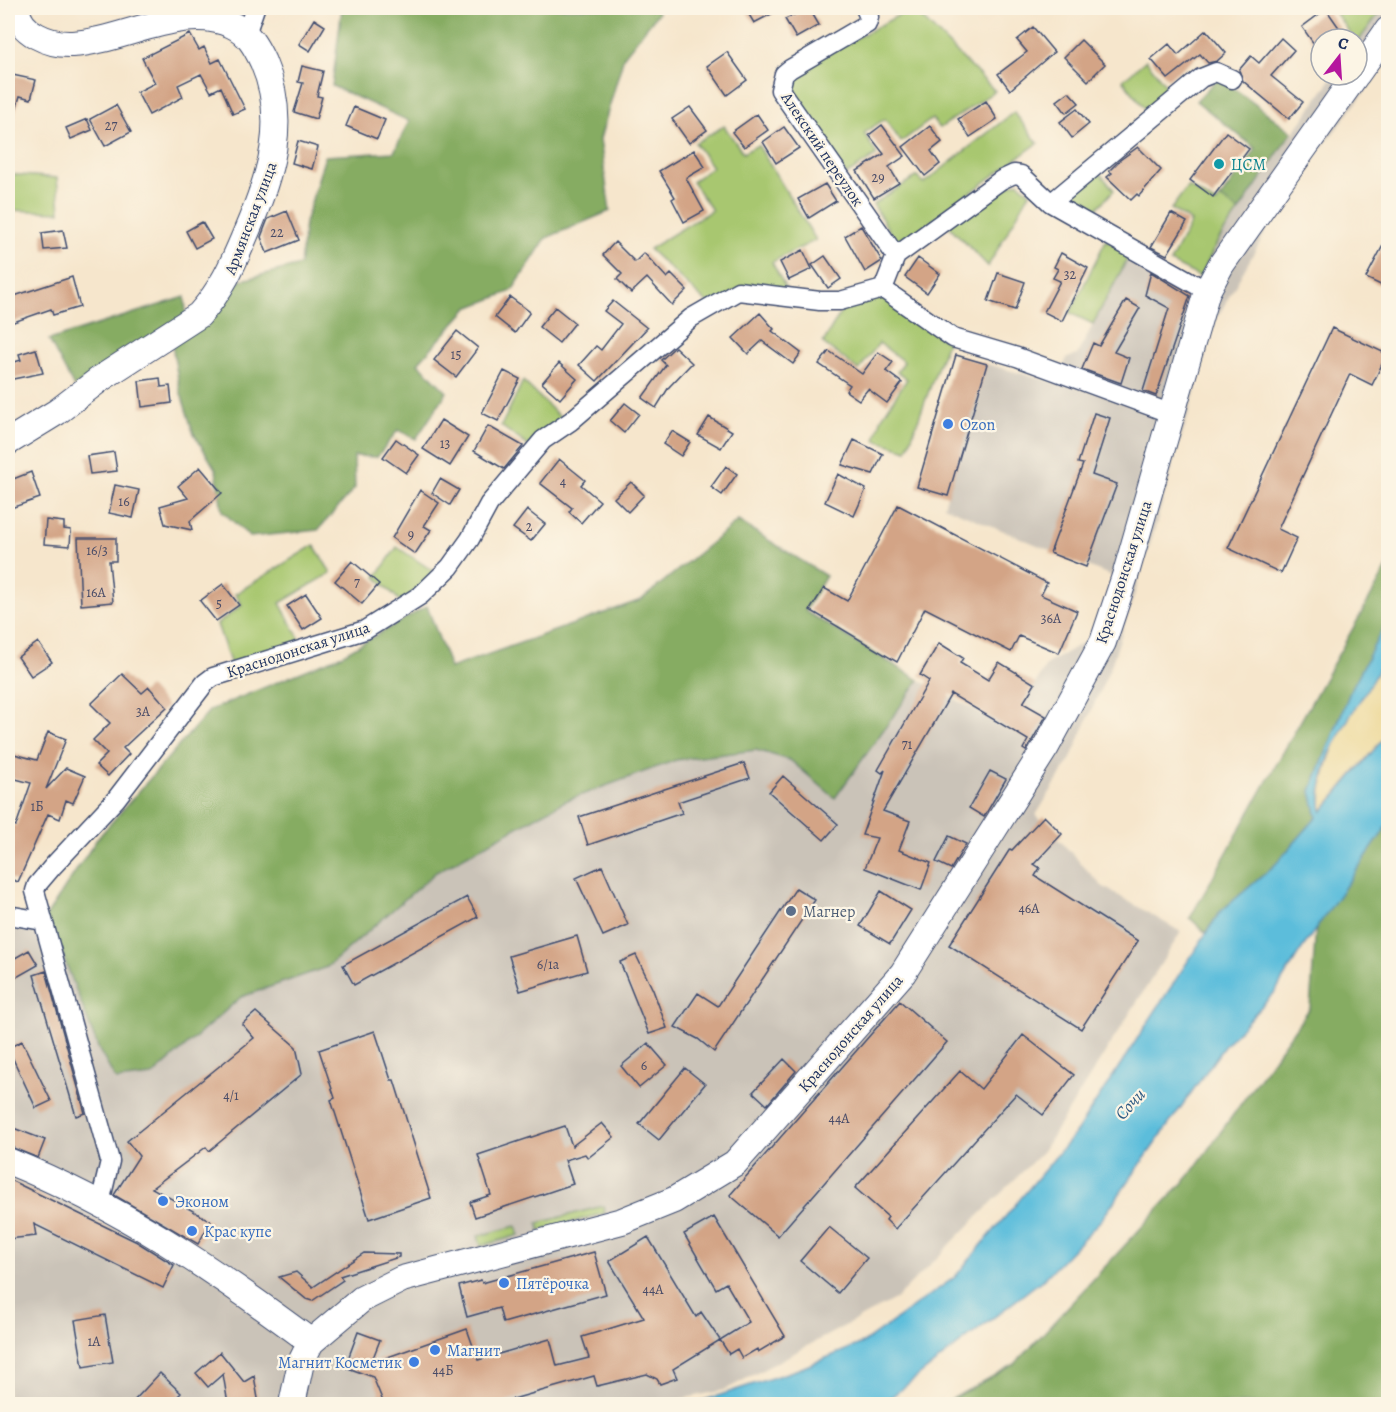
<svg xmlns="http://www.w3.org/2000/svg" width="1396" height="1412" font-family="Alegreya,serif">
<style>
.industrial{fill:#cac3b8}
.green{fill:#a8c76f;stroke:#627b66;stroke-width:1.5}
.forest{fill:#86ac62;stroke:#506e60;stroke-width:1.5}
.sand{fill:#eeda9e;stroke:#84847e;stroke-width:1.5}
.water{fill:#5cbddb;stroke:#3c769c;stroke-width:1.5}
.building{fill:#d3a486}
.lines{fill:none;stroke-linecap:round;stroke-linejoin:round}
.street-casing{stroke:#3c4a6e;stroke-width:21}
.secondary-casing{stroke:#3c4a6e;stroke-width:28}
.street{stroke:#fff;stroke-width:18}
.secondary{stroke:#fff;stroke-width:26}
.culture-dot{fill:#0f9aa8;stroke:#fcf5e5;stroke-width:2}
.shop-dot{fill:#3f7fe0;stroke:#fcf5e5;stroke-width:2}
.service-dot{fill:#5c6f8a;stroke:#fcf5e5;stroke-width:2}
.labels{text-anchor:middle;stroke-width:4.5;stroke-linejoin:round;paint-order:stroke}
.number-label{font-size:14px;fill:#494c68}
.street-label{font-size:16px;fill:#1b2f5e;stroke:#fcf5e5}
.culture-label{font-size:16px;fill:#0d838f;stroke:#fcf5e5;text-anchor:start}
.shop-label{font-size:16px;fill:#366cbe;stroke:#fcf5e5;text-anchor:start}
.service-label{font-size:16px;fill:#4e5e75;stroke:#fcf5e5;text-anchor:start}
.water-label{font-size:18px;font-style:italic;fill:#2e5a84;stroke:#fcf5e5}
</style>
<rect width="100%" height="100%" fill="#fcf5e5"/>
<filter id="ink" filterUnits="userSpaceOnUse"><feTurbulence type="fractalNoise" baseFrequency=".0167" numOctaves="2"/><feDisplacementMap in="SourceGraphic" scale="12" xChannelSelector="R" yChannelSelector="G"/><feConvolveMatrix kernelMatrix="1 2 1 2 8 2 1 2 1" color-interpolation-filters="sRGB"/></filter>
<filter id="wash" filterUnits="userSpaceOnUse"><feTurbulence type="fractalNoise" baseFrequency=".008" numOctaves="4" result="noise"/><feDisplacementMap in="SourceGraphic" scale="24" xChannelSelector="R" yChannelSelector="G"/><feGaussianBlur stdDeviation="1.35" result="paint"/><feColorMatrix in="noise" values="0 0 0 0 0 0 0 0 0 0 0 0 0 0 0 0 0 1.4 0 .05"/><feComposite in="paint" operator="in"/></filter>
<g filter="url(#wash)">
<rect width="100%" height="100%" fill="#f6e6cc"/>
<path class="industrial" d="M1383,8H1388V62L1290,189L1217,318L1144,565L1112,663L1070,760L1036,815L1102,886L1181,932L1043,1151L897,1298L725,1390L656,1404H8V915L55,935L99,1050L116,1079L152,1076L241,997L327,967L436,872L565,801L676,760L756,750L790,760L835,798L919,680L1009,728L1047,664L1094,636L1114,577L944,506L987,364L1056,383L1067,358L1077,355L1131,252L1190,295L1219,239L1334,75H1357V43Z"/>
<path class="green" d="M912,8L995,91L940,128L932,119L901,142L885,119L864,133L877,155L846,175L788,88L793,72Z
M1332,8H1383L1357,43V39H1354Z
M1146,60L1174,96L1150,115L1123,80Z
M1014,112L1038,143L898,246L873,204L917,176L924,183Z
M724,126L743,153L758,145L816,240L772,262L786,289L708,304L649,249L712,210L692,182L712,167L695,143Z
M1098,171L1114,190L1093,213L1086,217L1061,201Z
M8,174L57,178L60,212L8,210Z
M1018,182L1030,193L988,266L948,225L987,193Z
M1188,186L1216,204L1220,198L1239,211L1219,239L1200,277L1170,262L1191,222L1171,209Z
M1106,240L1131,252L1093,324L1070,313Z
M883,294L947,342L907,450L875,440L882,417L907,379L897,372L904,362L879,343L859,370L823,343L845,305Z
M523,381L563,420L530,447L501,426Z
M314,545L331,573L280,603L304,647L232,668L217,624L242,605L235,594Z
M397,547L436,573L402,603L376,577Z
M603,1206L605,1213L540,1231L538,1223Z
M516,1226L519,1235L481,1246L478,1236Z"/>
<path class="forest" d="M342,8H656L658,13L624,56L600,139L610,211L546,238L512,291L468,308L418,363L447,392L416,439L398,430L377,457L354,456L355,488L318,530L250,537L222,511L216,470L193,432L180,390L171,339L205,325L239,281L300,265L305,223L325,156L394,152L409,121L332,86Z
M1219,77L1292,132L1239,211L1220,198L1256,149L1196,101Z
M185,297L186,315L74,387L49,340Z
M738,521L826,576L805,611L919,680L835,798L790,760L756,750L676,760L565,801L436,872L327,967L241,997L152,1076L116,1080L99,1050L55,935L43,921L97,839L210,710L340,656L427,606L450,668L641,600Z
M1388,566V619L1350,692L1311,790L1317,817L1274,866L1220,912L1206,933L1190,918Z
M1388,825V1404H943L1015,1364L1189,1176L1310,1008L1316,927Z"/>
<path class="sand" d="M1388,645V733L1321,812C1318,749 1363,699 1388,645Z"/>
<path class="water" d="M1388,619C1389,628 1390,639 1388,647C1369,702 1312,748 1322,812L1388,733V825L1299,953L1275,992L1225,1045L1101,1220L1046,1277L882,1404H693L799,1369L863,1343L955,1277L1077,1131L1220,912L1274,866L1317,817L1311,791L1350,692Z"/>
<g id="blocks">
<path class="building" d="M745,8H783L754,23Z
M809,8L819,25L796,38L785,19Z
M1326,9L1347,39H1321V54L1302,27Z
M314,19L325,26L310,51L299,44Z
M1033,27L1054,52L1010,90L998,74L1027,52L1017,40Z
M1206,30L1226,53L1217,61L1208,63L1200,54L1168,79L1151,59L1169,44L1178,55Z
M190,34L199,50L204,47L212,63L220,59L245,109L233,114L221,87L211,92L201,74L178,85L183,97L149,115L137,92L155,83L142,58Z
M1281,38L1294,50L1271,76L1303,102L1289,119L1243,81L1239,70L1251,56L1259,63Z
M1081,40L1105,64L1088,81L1064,57Z
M727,52L747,80L727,95L707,66Z
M302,66L323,71L317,96L322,97L316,119L294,112L303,83L298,82Z
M8,74L36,80L31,99L20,96L11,126L8,125Z
M1069,92L1079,103L1066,113L1057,101Z
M986,101L997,119L970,137L958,119Z
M116,105L131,132L105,146L90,119Z
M354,107L385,120L377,139L346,126Z
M690,107L707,130L689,143L672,119Z
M1077,109L1089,124L1072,138L1060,122Z
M757,114L768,130L744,147L732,132Z
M87,119L92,130L71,139L66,128Z
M882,125L905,156L889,167L899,183L874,198L857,171L884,154L869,135Z
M930,126L942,142L931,151L940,164L925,176L903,147Z
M784,127L799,148L776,163L763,142Z
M1226,132L1249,149L1213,197L1190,180Z
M298,141L318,147L312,169L292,163Z
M1138,147L1161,170L1139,196L1137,194L1131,200L1107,177L1112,173L1109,171L1120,160Z
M694,150L705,167L686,178L704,211L684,222L672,199L675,197L659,171Z
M825,184L836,201L809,218L798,199Z
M287,211L299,240L267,253L261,237L268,219Z
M1171,213L1187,222L1167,255L1151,247Z
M202,222L212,239L195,248L186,231Z
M861,226L882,261L865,272L845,236Z
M63,230L67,248L44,250L42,233Z
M1389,234V289L1366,278Z
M615,242L635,262L644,253L667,278L671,274L687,290L672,305L647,278L631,293L617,279L622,274L603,255Z
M803,250L812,269L789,280L780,262Z
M1061,253L1088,268L1062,321L1044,312L1060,281L1053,278L1058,269L1054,267Z
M825,256L841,279L828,288L812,265Z
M918,258L940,274L927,293L905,277Z
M1151,272L1190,296L1156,396L1143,391L1169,308L1145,295Z
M998,273L1025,282L1015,310L988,301Z
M72,277L80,307L53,315L51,309L8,324V298Z
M510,297L530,312L515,333L495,317Z
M1126,300L1140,308L1114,352L1129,358L1121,383L1082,369L1093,343L1099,346Z
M613,301L647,328L597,381L579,365L596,346L601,350L621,324L604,311Z
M555,307L575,323L559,343L539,327Z
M760,313L774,329L772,331L801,353L793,364L762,341L748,354L733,338Z
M1332,328L1387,354L1372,385L1350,374L1278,529L1297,538L1281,573L1228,548Z
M457,331L478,348L456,377L434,360Z
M675,347L692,363L669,387L656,408L642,398L666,365L661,360Z
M36,349L43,373L8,380V364L21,360L19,354Z
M829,351L862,374L878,352L893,362L886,371L902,383L887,403L868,389L859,400L846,391L850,385L819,364Z
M956,355L987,364L948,496L917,487Z
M559,363L577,379L560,399L542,383Z
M504,371L520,379L498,421L482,413Z
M160,378L161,387L170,386L172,403L142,407L139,381Z
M625,403L639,414L624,433L610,421Z
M1094,413L1110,418L1092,475L1117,484L1086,567L1050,553L1083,464L1078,463Z
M709,417L732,431L721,448L698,435Z
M441,420L468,437L450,466L423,449Z
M488,426L523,446L504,469L474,451Z
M672,431L690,442L681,456L663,444Z
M396,439L419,455L406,473L383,457Z
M854,440L883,454L873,474L842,465Z
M114,452L117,471L90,474L87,456Z
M559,459L585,480L581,485L600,501L581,523L569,512L572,508L540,483Z
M726,466L737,474L722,495L711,487Z
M200,467L222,493L190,521L192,530L165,524L160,506L188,498L178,486Z
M31,472L40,498L8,509V481Z
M838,474L866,489L854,516L825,502Z
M440,479L459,490L450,505L432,493Z
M631,482L644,495L628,512L614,498Z
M115,485L139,490L133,518L109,513Z
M420,490L439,503L424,526L431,530L415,554L392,538Z
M898,505L1047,583L1041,595L1077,611L1059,653L1019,636L1011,652L925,608L897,662L810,610L824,588L847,601Z
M527,510L545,524L531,541L513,528Z
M46,520L64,522V529L71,530L70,546L44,544Z
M78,538H116V561H109L113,602L81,605Z
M352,561L379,584L362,604L335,581Z
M223,584L239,605L216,621L200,601Z
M306,594L322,618L303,630L287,606Z
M38,642L52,662L31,676L18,657Z
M939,643L963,658L960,663L988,680L999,662L1035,684L1023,703L1046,716L1026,751L1023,749L1028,740L951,694L883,811L910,821L899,850L931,863L921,890L865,868L877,838L862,835L885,770L882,773L878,770L929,681L920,675Z
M122,674L142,693L149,687L167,707L123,748L129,754L108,776L96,765L107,754L93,740L110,723L91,704Z
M48,732L66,739L46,789L66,768L85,776L73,803L66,800L60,819L48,814L18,882L8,878V822L16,826L31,783L8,777L14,754L37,760Z
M744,763L750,778L678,802L682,813L588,845L579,817Z
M990,771L1006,779L984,817L969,808Z
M783,776L838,824L824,840L769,792Z
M1044,816L1062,834L1034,864L1040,868L1035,876L1138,941L1081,1029L949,945L1010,849L1012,850Z
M949,836L966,844L951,869L936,862Z
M602,866L628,925L603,936L576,878Z
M796,888L815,900L714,1052L698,1039L675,1027L698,993L718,1006Z
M881,891L911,910L890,944L860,926Z
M467,897L478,917L354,985L343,965Z
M577,936L587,971L520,991L509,956Z
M29,950L38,965L8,982V962Z
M636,955L653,990L667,1028L649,1034L620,962Z
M46,971L85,1113L76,1116L34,975Z
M900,1001L947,1042L778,1236L730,1195Z
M256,1012L296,1047L302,1074L209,1151L206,1147L152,1188L211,1221L198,1244L114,1195L139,1156L127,1141L254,1038L242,1024Z
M375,1031L391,1080H394L431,1198L369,1219L331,1100L335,1098L319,1050Z
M1023,1035L1074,1075L1043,1115L1016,1094L895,1229L886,1220L888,1217L855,1188L960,1071L981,1089Z
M22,1041L51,1101L36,1108L8,1048Z
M648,1043L667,1065L639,1088L621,1066Z
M784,1059L796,1071L767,1105L753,1092Z
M685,1068L705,1084L659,1140L639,1124Z
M602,1123L614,1137L588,1158L585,1154L565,1160L573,1184L475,1217L470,1202L491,1195L478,1155L565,1126L572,1146Z
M8,1126L45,1140L38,1158L8,1146Z
M8,1179L137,1242L174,1265L163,1288L34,1224L36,1236L8,1239Z
M714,1217L785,1336L758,1352L757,1349L742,1358L737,1349L729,1354L720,1340L749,1322L726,1283L716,1289L684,1234Z
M829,1227L867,1258L838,1293L800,1261Z
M648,1237L696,1317L701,1312L720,1340L673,1369L677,1378L660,1384L657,1379L647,1374L597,1386L594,1376L506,1401L507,1404H384L373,1377L345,1367L358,1332L380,1340L371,1363L467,1329L478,1360L550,1339L557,1366L589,1358L582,1337L644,1318L609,1261Z
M594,1252L606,1294L503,1323L499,1308L467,1317L459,1286L481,1280L482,1283Z
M364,1253L399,1254V1257L340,1276L343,1280L312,1301L306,1299L279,1277L296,1272L313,1287Z
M105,1315L113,1362L83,1367L75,1320Z
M220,1352L244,1382L254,1376L259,1404H228L223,1374L208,1387L196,1373Z
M160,1373L181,1393L170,1404H131Z"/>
</g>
</g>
<g filter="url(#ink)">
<use href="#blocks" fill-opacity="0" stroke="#3c4a6e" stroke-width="1.5"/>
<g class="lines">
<defs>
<path id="street" d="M865,8L869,17L867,24L790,69L784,74L780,90L896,256
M246,34L255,8
M1051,203L1207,291
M883,289L953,338L1017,357L1172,414
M8,915L43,921
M100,1203L110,1161L35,891L37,885L54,865L116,799L205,683L213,677L365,630L421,595L450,567L470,539L489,504L543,440L571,421L691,318L738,291L820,301H840L883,289L896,256L1001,180L1014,174L1021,175L1051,203L1201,78L1216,72L1232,79"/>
<path id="secondary" d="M1357,74L1388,30
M8,442L57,412L100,379L199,315C223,288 232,266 246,233C270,177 289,122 263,62C256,47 248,32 232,25C185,2 121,42 72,44C51,45 17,33 17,8
M8,1161C118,1205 216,1271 311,1342
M292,1404L301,1362L311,1342L362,1299L402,1279L622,1221L674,1200L735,1163L903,973L1046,747L1103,642L1126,573L1207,291L1221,265L1356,75"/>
</defs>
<use href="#street" class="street-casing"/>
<use href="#secondary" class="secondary-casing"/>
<use href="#street" class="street"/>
<use href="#secondary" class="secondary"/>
</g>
</g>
<circle class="culture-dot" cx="1219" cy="164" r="6"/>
<g class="shop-dot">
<circle cx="948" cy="424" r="6"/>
<circle cx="163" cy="1201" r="6"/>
<circle cx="192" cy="1231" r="6"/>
<circle cx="504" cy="1283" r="6"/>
<circle cx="435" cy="1350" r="6"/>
<circle cx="414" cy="1362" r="6"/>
</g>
<circle class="service-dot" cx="791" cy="911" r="6"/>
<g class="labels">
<g class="number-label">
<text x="111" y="130">27</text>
<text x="878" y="182">29</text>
<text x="277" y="237">22</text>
<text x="1070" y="279">32</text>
<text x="456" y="359">15</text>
<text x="445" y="448">13</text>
<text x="563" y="486">4</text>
<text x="124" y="506">16</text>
<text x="529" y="531">2</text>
<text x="411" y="539">9</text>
<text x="97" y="555">16/3</text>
<text x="357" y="587">7</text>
<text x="96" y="597">16А</text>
<text x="219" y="608">5</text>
<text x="1051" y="623">36А</text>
<text x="143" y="716">3А</text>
<text x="907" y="749">71</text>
<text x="37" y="811">1Б</text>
<text x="1029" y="913">46А</text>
<text x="548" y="969">6/1а</text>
<text x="644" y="1070">6</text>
<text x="231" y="1100">4/1</text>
<text x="839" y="1123">44А</text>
<text x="653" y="1294">44А</text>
<text x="94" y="1346">1А</text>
<text x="443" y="1375">44Б</text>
</g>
<g class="street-label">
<text transform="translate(823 149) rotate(56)" y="6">Алекский переулок</text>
<text transform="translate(250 218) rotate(-69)" y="6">Армянская улица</text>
<text transform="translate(1123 572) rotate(-72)" y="6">Краснодонская улица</text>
<text transform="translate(298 649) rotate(-18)" y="6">Краснодонская улица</text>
<text transform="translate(850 1033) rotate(-49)" y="6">Краснодонская улица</text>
</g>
<g class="culture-label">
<text x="1231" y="170">ЦСМ</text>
</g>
<g class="shop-label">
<text x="960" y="430">Ozon</text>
<text x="175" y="1207">Эконом</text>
<text x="204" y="1237">Крас купе</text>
<text x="516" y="1289">Пятёрочка</text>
<text x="447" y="1356">Магнит</text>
<text x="402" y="1368" text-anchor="end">Магнит Косметик</text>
</g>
<g class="service-label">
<text x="803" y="917">Магнер</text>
</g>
<g class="water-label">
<text transform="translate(1130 1104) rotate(-48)" y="6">Сочи</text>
</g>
</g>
<rect width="1396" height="1412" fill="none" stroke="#fcf5e5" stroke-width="30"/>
<g transform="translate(1339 57) rotate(17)"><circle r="28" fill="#fcf5e5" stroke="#a2a6af" stroke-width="1.5"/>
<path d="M0-4.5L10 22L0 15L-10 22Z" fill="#b5179e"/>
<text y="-9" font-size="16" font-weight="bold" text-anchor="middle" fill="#1b2f5e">С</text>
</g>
</svg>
